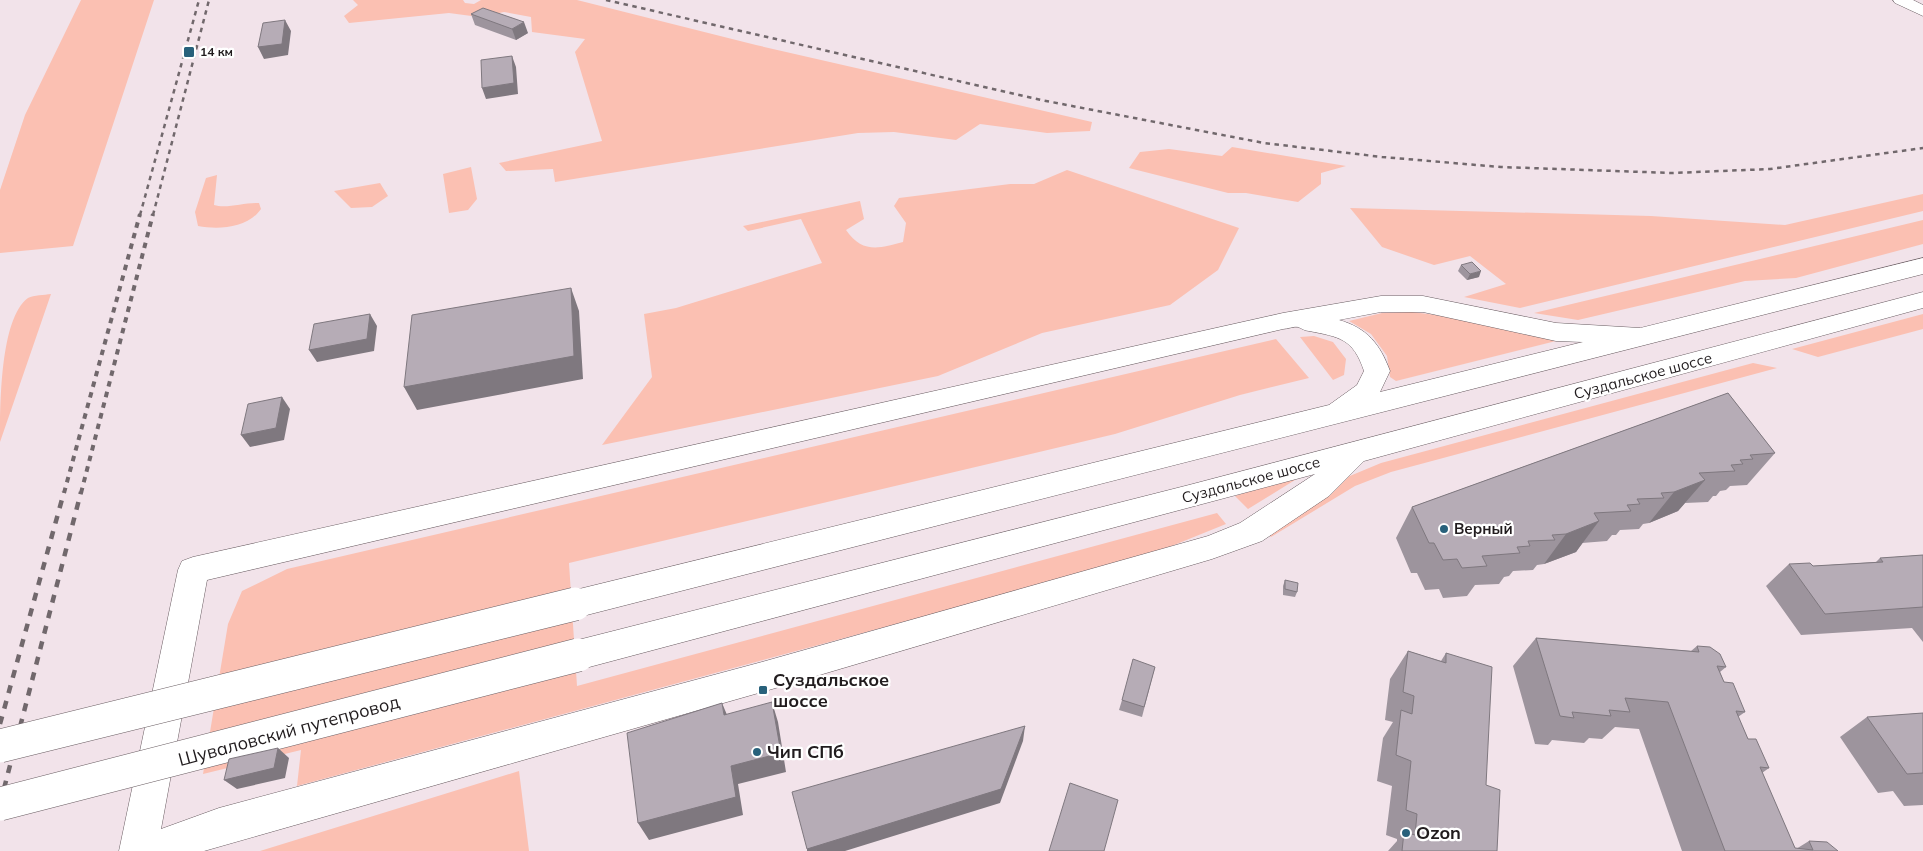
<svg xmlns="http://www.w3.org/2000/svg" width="1923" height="851" font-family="Mulish,sans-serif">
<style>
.green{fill:#fbc0b2}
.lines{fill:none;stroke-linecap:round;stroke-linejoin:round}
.minor-casing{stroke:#695d62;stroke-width:1}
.secondary-casing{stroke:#695d62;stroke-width:1}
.minor{fill:#fff;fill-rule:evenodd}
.secondary{fill:#fff;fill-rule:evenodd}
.rail-far2{stroke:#71686c;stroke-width:2.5;stroke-dasharray:4.5 4.5;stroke-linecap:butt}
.rail-far1{stroke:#71686c;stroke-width:4;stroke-dasharray:5.5 5.5;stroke-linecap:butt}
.rail{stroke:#71686c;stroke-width:4.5;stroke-dasharray:8 8;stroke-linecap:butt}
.secondary-bridge-casing{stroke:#695d62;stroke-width:34;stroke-linecap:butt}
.secondary-bridge{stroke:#fff;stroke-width:33}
.wall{fill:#9d949d}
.shaded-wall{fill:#7f787f}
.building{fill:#b6acb6;stroke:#7f787f}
.poi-dot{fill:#28617b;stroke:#fff;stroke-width:2}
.labels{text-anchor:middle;stroke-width:4.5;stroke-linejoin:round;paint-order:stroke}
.far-poi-label{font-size:12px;font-weight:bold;fill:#211c1e;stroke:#fff;text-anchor:start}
.street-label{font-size:15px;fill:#211c1e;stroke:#fff}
.poi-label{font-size:15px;font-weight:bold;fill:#211c1e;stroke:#fff;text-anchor:start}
.near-poi-label{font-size:18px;font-weight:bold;fill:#211c1e;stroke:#fff;text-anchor:start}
.near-street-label{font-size:18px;fill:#211c1e;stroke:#fff}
</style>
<rect width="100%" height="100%" fill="#f2e3ea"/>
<path class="green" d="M81,0H154L73,246L0,253V190L25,115Z
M353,0H463L465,3L474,4L481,0H577L756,45L1092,122L1090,131L1047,133L980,124L956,140L894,132L858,133L555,182L553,169L506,171L499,163L602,141L575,52L585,39L532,32L531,17L504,12L479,17L449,13L349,23L344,16L358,5Z
M1232,147L1346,166L1321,173V184L1298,202L1246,193H1228L1129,168L1140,152L1169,149L1222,156Z
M471,167L477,199L468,210L449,213L443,174Z
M1067,170L1239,228L1218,270L1170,305L1042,333L938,376L602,445L652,377L644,314L676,308L822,263L801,219L748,231L743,226L860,201L864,219L846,230C862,253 878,249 903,242L906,223L894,206L899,198L1010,184H1034Z
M217,175L214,205C227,209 244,202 259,203L261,209C248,228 219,230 198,226L195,212L206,178Z
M380,183L388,196L372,207L351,208L334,191Z
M1923,194V211L1520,308L1464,297L1506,284L1470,256L1434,265L1382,247L1350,208L1651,216L1785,225Z
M1923,220V244L1796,278L1745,281L1578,320L1534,313Z
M51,294L0,442C0,406 0,318 28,298C34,295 44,295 51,294Z
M1412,312L1452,317L1556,341L1396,381L1390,377L1387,356L1371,334L1349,321L1382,313Z
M1923,314V329L1818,357L1792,349Z
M1314,336L1333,342L1346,359L1344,375L1333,380L1300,337Z
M1276,339L1309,378L1240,395L1115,434L569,563L577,686L1217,513L1226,524L1147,556L297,786L301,750L203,774L228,624L242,591L287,569Z
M1753,363L1777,368L1391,472L1355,486L1271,537L1264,531L1345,478L1381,463Z
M1292,477L1295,480L1248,509L1235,496Z
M519,771L529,851H260Z"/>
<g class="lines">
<defs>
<path id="minor" d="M1893,0H1913L1923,5V16L1895,3Z"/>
<path id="secondary" d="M1923,258V274L575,618L564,614L559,604L564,594L575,590L1329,405L1357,385L1364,371C1353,338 1339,337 1309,331C1305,331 1301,328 1298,327C1295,326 1287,329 1283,329L207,580L161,829L219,808L762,662L1208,536L1240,523L1315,474L578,670L566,665L562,655L566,645L578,640L1189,485L1923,292V308L1364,461L1329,496L1262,541L1212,559L762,692L204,851H119L178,570L182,561L193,557L1283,313L1381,296H1423L1556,323L1640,328ZM1381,312H1423L1556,341L1583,342L1380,392L1390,371C1380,344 1367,328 1339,320Z"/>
</defs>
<use href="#minor" class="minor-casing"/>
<use href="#secondary" class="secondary-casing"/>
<use href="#minor" class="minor"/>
<use href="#secondary" class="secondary"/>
<path class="rail-far2" d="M606,0L1041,100L1264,143L1382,157L1501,167L1672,173L1770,169L1923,148
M140,215L199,0
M153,215L209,0"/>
<path class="rail-far1" d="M64,493L140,214
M81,493L153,214"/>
<path class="rail" d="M0,724L64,492
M0,804L81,492"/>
<defs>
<path id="secondary-bridge" d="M0,746L575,604
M0,804L578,655"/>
</defs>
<use href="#secondary-bridge" class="secondary-bridge-casing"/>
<use href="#secondary-bridge" class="secondary-bridge"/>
</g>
<path class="wall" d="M471,14L528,33L516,40L475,25Z
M1461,265L1479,277L1467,280L1458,271Z
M1728,393L1775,453L1747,485L1730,486L1726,490L1720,491L1716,496H1713L1708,502L1685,503L1678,511L1649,523L1643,524L1639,529L1620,530L1616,535H1612L1607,541L1582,543L1576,552L1544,564L1537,565L1533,570L1513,571L1509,576L1504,577L1499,584L1475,585L1467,596L1443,598L1439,589L1425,590L1417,573H1411L1396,538L1412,507Z
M1923,555V642L1912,628L1801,635L1766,586L1789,564L1813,566L1876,562L1880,558Z
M1285,580L1297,592L1295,597L1283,595V586Z
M1536,638L1691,651L1697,646L1726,667L1720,672L1724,682L1745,712L1738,717L1748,739L1769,768L1762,773L1795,848L1796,849L1809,841L1838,851H1682L1639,729L1615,727L1602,739L1589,738L1584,743L1552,740L1548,745L1535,744L1513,666Z
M1408,651L1441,661L1446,653L1486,785L1497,851H1388L1397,841V839L1386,835L1392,786L1377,781L1383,738L1393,722L1385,720L1390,679Z
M1155,667L1142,717L1119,710L1122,700Z
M1923,713V805L1904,806L1893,791L1878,793L1840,737L1867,717Z"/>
<path class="shaded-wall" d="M285,20L291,31L288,55L264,59L258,47Z
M524,22L528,33L516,40L512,29Z
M512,56L516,67L518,94L486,99L482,88Z
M1481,271L1479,277L1467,280L1470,274Z
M571,288L579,311L583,379L417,410L404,387Z
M370,314L377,326L374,351L317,362L309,350Z
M282,397L290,409L284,440L250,447L241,435Z
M1705,480L1678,511L1649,523L1674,492Z
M1599,521L1576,552L1544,564L1566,534Z
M772,702L778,722L786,772L738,784L743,815L649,840L638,823L731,766Z
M722,703L730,722L724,715Z
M1025,726L1023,741L1000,803L845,851H807V849Z
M278,748L289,758L285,778L237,789L224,780Z"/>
<path class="building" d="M483,8L524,22L512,29L471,14Z
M285,20L282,44L258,47L263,23Z
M512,56L514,83L482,88L481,60Z
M1472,262L1481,271L1470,274L1461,265Z
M571,288L574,356L404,387L412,315Z
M370,314L367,339L309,350L314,324Z
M1728,393L1775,453L1750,455L1753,459L1740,460L1743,464L1731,465L1735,471L1699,473L1705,480L1674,492L1661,493L1664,498L1637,499L1640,504L1627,505L1631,511L1594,513L1599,521L1566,534L1552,535L1555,540L1528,541L1530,546L1517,547L1520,553L1482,556L1487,566L1462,568L1457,559L1443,560L1434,543H1429L1412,507Z
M282,397L276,428L241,435L248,404Z
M1923,555V607L1825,614L1789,564L1810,563L1813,566L1883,562L1880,558Z
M1285,580L1298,583L1297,592L1285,589Z
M1536,638L1699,652L1697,646L1710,647L1720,654L1726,667L1717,666L1724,682L1733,683L1745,712L1736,711L1748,739H1756L1769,768L1760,767L1795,848L1813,850L1809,841L1827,842L1838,851H1725L1668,702L1625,698L1630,712L1609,710L1611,716L1572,712L1574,718L1560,716Z
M1408,651L1446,663V653L1492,667L1486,785L1500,790L1497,851H1402L1404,832L1415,835L1417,814L1406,810L1411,761L1396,755L1401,710L1412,714L1414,696L1403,692Z
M1133,659L1155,667L1144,707L1122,700Z
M772,702L781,753L731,766L736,797L638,823L627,733L722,703L724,715Z
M1923,713V773L1907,774L1867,717Z
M1025,726L1001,789L807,849L792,792Z
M278,748L274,768L224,780L229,759Z
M1070,783L1118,800L1104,851H1049Z"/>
<g class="poi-dot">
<rect x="183" y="46" width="12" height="12" rx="2.5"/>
<circle cx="1444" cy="529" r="5"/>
<rect x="758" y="685" width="10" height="10" rx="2.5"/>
<circle cx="757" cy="752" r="5"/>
<circle cx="1406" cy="833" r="5"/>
</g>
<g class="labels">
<g class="far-poi-label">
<text x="200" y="56">14 км</text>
</g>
<g class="street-label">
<text transform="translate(1643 376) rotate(-15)" y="5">Суздальское шоссе</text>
<text transform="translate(1251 480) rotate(-15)" y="5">Суздальское шоссе</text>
</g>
<g class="poi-label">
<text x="1454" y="534">Верный</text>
</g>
<g class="near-poi-label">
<text x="773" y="686">Суздальское<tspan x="773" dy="21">шоссе</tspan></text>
<text x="767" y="758">Чип СПб</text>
<text x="1416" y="839">Ozon</text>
</g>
<g class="near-street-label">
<text transform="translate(289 731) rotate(-15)" y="6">Шуваловский путепровод</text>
</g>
</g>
</svg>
